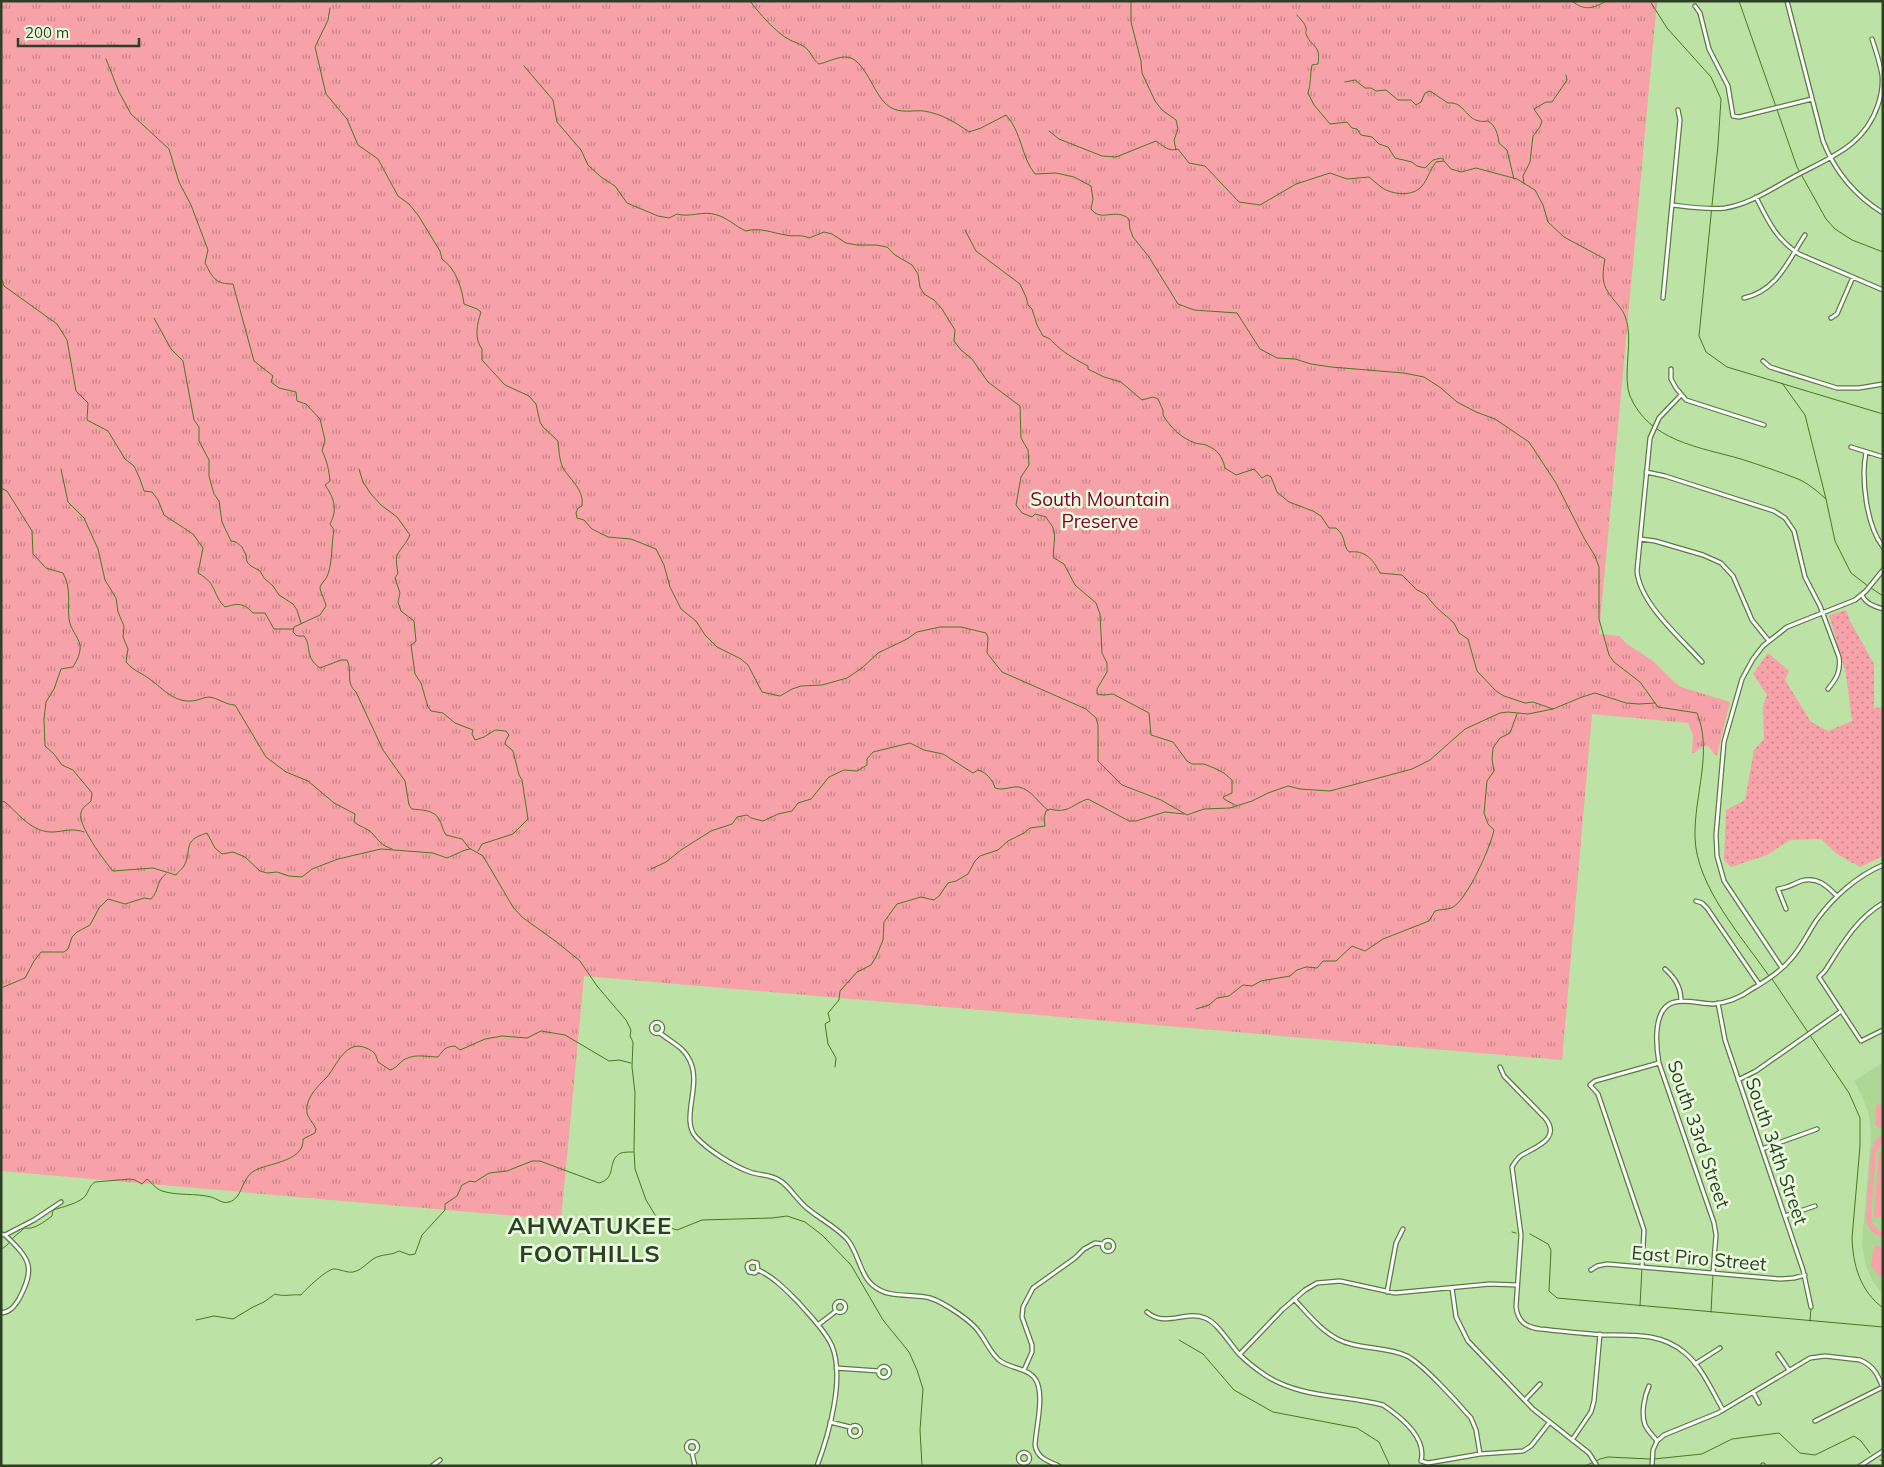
<svg xmlns="http://www.w3.org/2000/svg" width="1884" height="1467" font-family="Mulish,sans-serif">
<style>
.built{fill:#aed795}
.grass{fill:url(#grass-dots)}
.park{fill:url(#park-tufts)}
.pitch{fill:#f7a1a8}
.lines{fill:none;stroke-linecap:round;stroke-linejoin:round}
.stream{stroke:#487a1c;stroke-width:1}
.street-casing{stroke:#597b43;stroke-width:5.5}
.street{stroke:#fff;stroke-width:3}
.labels{text-anchor:middle;stroke-width:5;stroke-linejoin:round;paint-order:stroke}
.park-label{font-size:19px;fill:#83032a;stroke:#e9fdde}
.street-label{font-size:19px;fill:#2f3e26;stroke:#e9fdde}
.district-label{font-size:24px;font-weight:bold;letter-spacing:1px;fill:#2f3e26;stroke:#e9fdde}
</style>
<defs>
<pattern id="grass-dots" width="8" height="8" patternUnits="userSpaceOnUse" patternTransform="scale(1.25)"><rect width="8" height="8" fill="#f7a1a8"/><path d="M2 2h.1M6 6h.1" fill="none" stroke="#c88589" stroke-width="1.8" stroke-linecap="round"/></pattern>
<pattern id="park-tufts" width="24" height="20" patternUnits="userSpaceOnUse" patternTransform="scale(1.25)"><rect width="24" height="20" fill="#f7a1a8"/><path d="M3 7l-1-3M5 7V3M7 7l1-3M15 17l-1-3M17 17v-4M19 17l1-3" fill="none" stroke="#c88589"/></pattern>
</defs>
<rect width="100%" height="100%" fill="#bce2a6"/>
<path class="built" d="M1883,1062V1295L1872,1280L1866,1265L1862,1244L1871,1134L1869,1115L1863,1098L1854,1081Z"/>
<path class="grass" d="M1846,610L1850,621L1874,664V708L1883,707V856L1860,867L1837,854L1821,839L1790,840L1767,855L1731,867L1724,860L1726,810L1745,800L1754,750L1764,739L1763,706L1767,695L1753,674L1768,653L1789,671L1785,680L1811,722L1828,731L1852,721L1846,674L1829,615Z"/>
<path class="park" d="M1,1H1657L1599,634L1619,636L1627,644L1653,661L1672,680L1681,687L1730,702L1717,755H1715L1708,746H1703L1694,753H1692L1693,735L1688,723L1592,714L1562,1060L584,976L561,1220L1,1171Z"/>
<path class="pitch" d="M1883,1104V1128H1878L1875,1125L1876,1105Z
M1883,1134V1142L1876,1153L1871,1216L1873,1225L1883,1233V1239C1872,1234 1867,1228 1866,1216L1871,1151L1876,1140Z
M1879,1151L1883,1152V1218L1874,1217Z
M1874,1246L1883,1247V1281L1871,1266Z"/>
<g class="lines">
<path class="stream" d="M750,1C759,13 776,33 790,40C796,43 802,44 807,49C812,54 813,60 819,64C829,62 843,53 853,59C870,69 876,103 894,109C903,113 915,110 924,111C942,114 955,122 969,132L981,128L1006,115C1022,132 1021,157 1035,174L1056,173L1074,177L1091,186L1093,199L1091,209C1101,223 1115,207 1129,219L1130,229L1133,237L1149,257L1178,304L1194,310L1237,313L1260,349L1277,358L1295,359L1311,364L1331,367L1404,373L1424,377L1441,388L1457,402L1476,412L1495,419L1529,442L1556,483L1584,538L1595,556L1599,567V619L1609,655L1614,662L1640,682L1658,707L1697,713C1713,752 1694,795 1695,837C1696,886 1742,937 1769,976
M1131,1V22L1141,61L1142,73L1155,101L1162,110L1176,120L1178,129L1174,140L1176,150
M1572,1C1584,11 1593,9 1606,1
M1650,1L1667,28L1711,77L1721,99L1718,145L1699,336L1706,352L1727,367L1883,414
M1739,1L1797,167L1826,219L1835,229L1852,240L1883,252
M330,8L328,20L315,47L326,94L347,119L358,145L378,159L398,196L409,204L418,215L440,251L442,259C456,269 462,288 464,304L477,309L481,312C477,324 474,339 482,349V360L505,385L529,396L536,404L540,422L543,427L558,441C559,450 559,459 563,468C571,481 584,489 582,506L578,508L576,513L577,518L584,520L592,529L608,537L631,539L656,549L664,565L670,587L681,609L696,621L705,635L717,647L741,659L748,665L762,692L780,696L792,689L801,686L822,685L847,678L862,668L878,653L907,639L917,632L940,627H961L986,633L988,637L987,653L1002,672L1086,709L1096,718L1098,725V761L1122,785L1161,800L1187,815L1204,809L1230,808L1252,801L1268,793L1288,786L1300,789L1330,791L1401,772L1412,769L1430,760L1465,729L1500,713L1508,712L1528,714L1553,709
M1297,15C1300,19 1305,23 1306,28C1307,35 1304,29 1307,36C1312,48 1321,44 1318,64L1312,65C1310,74 1311,85 1308,93L1314,105L1330,124L1347,122L1352,128L1357,129L1361,135L1372,137L1379,144L1388,147L1395,158L1412,162L1417,166L1425,168L1433,160L1441,158L1444,160
M106,59L119,92L131,114L169,149L179,182L191,205L208,250L205,263C213,278 215,284 233,284L254,361L273,376L271,382L279,388L296,392L297,401L306,404L320,419L325,440L322,451C327,460 329,471 330,481L325,485C334,498 338,509 330,524L334,530C331,545 333,559 328,574C327,579 321,583 320,587C320,592 325,600 326,606L320,615L294,627L293,632L297,636H304C312,646 304,657 320,668L341,660H347C353,673 345,682 356,692L383,750L405,781L409,805L412,809C422,810 434,810 439,819C442,824 442,829 446,835L462,839L469,848L483,856L513,907L522,917L558,943L580,961L597,986L626,1020L631,1030L630,1036L633,1042L632,1067L635,1093L634,1150L635,1169L646,1200L657,1218L667,1227L677,1230L702,1220L772,1218L787,1216L805,1222L822,1235L851,1265L883,1320L909,1352L917,1370L923,1389L920,1430L922,1466
M524,66L553,100L557,122L581,150L588,165L601,177L615,186L627,203L658,216L669,218L677,214C690,218 703,210 717,215C728,218 736,227 746,231C760,227 772,233 786,235C794,237 801,234 809,238L824,232L832,234L846,243L857,245H876L887,247L895,255L912,265L918,274L920,287L924,294L934,300L942,309L955,330L954,341L961,350L972,359L988,382L1020,406L1021,438L1028,450L1029,465L1021,477L1016,505L1022,513L1032,517L1035,514L1046,517C1048,521 1052,525 1053,528C1057,538 1052,547 1054,558L1064,564L1075,585L1096,603L1100,614L1102,653L1107,663V672L1097,689V694L1104,695L1113,694L1149,713L1151,735L1173,742L1187,761L1192,764H1204L1214,768L1224,773L1232,780V793L1223,797L1224,799L1235,805
M1345,82L1355,80L1365,88H1371L1376,91L1386,90L1398,100H1411L1416,105L1421,102L1425,93L1430,91L1448,103C1467,101 1465,125 1488,121C1496,126 1498,135 1499,143L1507,150L1514,179
M1049,131L1059,139L1102,156L1116,157L1156,141C1164,146 1168,152 1178,149L1189,163L1205,166L1239,202L1260,205L1296,184L1330,173L1347,179L1369,177C1373,180 1377,184 1381,187C1392,195 1413,197 1422,186C1427,180 1430,170 1436,162L1444,161L1451,169L1461,172L1476,168L1517,179L1535,190L1543,205L1548,222L1564,237L1605,259C1603,270 1601,282 1608,292C1617,306 1625,308 1628,328C1631,347 1623,379 1630,396C1649,441 1699,447 1741,459C1760,465 1780,472 1798,479C1808,483 1818,492 1826,499
M1524,184L1523,176L1530,162L1533,136L1540,127L1542,121L1534,109L1546,102H1552L1567,80L1566,75
M965,230L976,251L1020,284L1026,297L1028,305L1032,309L1037,325L1043,336C1052,339 1050,340 1056,345C1064,353 1078,361 1088,366V369L1104,377L1121,382L1142,400L1153,397L1158,399L1163,410V415C1170,427 1181,438 1195,443C1198,444 1203,444 1206,445C1218,450 1222,456 1225,468L1236,475L1254,469L1262,478L1267,475L1271,477L1277,492L1289,502L1313,511L1321,516L1329,528H1336C1347,537 1342,545 1349,552C1365,550 1373,559 1380,573L1402,575L1417,590L1425,594L1437,608L1454,623L1459,633L1468,639L1477,671L1496,691L1504,696L1525,703L1533,702L1553,709L1582,697L1595,693L1626,703L1639,704L1655,703
M1,278L4,286L57,324L67,340L76,391L88,403L87,420L108,431L125,459L134,466L140,479L144,491L152,492L158,500L164,515L193,534L203,548L198,573C218,584 212,595 225,607C238,603 244,603 253,613H265L274,629H293
M154,318L171,349L183,361L194,420L199,427V441L209,460V476L214,494L219,501L222,522L231,541L236,542L242,547L246,555L247,562L251,566L260,571L264,578L273,586L279,595L293,604L297,610L301,623
M1782,383L1805,415L1826,499L1835,541L1851,573L1868,586
M61,469L68,502L84,518L98,549L105,580L116,598L118,612L124,626L123,637L128,649L126,662C136,673 141,672 151,680C163,689 174,702 191,701C197,701 204,697 209,697C218,698 226,705 235,705L266,757L286,772L308,781L334,803L355,814L354,822C360,827 367,828 372,833C379,841 381,845 392,849
M359,469L363,482L371,494L381,505L397,517L410,535C401,554 393,549 398,573L395,578L400,593L398,602L401,611L414,621L416,641L411,645L415,674L421,683L428,707L431,711L443,713L455,723L473,730L472,734L475,740L484,737L495,730L506,731L509,735L506,740L505,744L513,751L519,775L522,780L528,819L513,834L482,844L478,851
M1,488L7,491L32,531L33,554L46,568L63,573C72,590 67,602 69,619C70,629 78,636 80,645C81,653 77,660 73,667L61,669L54,689L46,702L44,719L45,746L54,754L62,765L73,770L92,793L91,801C87,805 82,807 81,813C77,824 105,862 113,871L153,868L176,875C178,872 182,869 184,866C193,849 181,841 207,833L215,848L222,854L233,852L245,857L260,871L267,873L277,872L289,876L302,877L312,869L338,859L381,849L433,853L447,858L465,850L470,849
M1871,588L1883,596
M1,801L5,802C20,815 32,833 54,832C65,831 73,828 84,832
M651,869L666,862L681,850L711,831L732,824L737,817L747,815L751,818L763,821L778,814L792,811L798,803L811,799L829,777L844,770L857,771L867,765V759L873,752L910,743L924,750L943,754L973,773L978,770C986,772 993,780 995,788C1003,791 1011,786 1019,787C1032,790 1038,803 1048,810
M1772,979L1849,1093L1860,1118V1146L1852,1238C1853,1265 1860,1291 1883,1308
M1,988L25,978L34,961L41,952H64L68,949L72,937L77,932L90,925L99,908L108,899L125,904L144,898L151,899C160,890 155,882 166,874
M1196,1009L1209,1005L1217,998L1229,996L1243,985L1252,986L1261,981L1290,976L1297,970L1306,967L1317,968L1323,961H1336L1352,946L1365,951L1383,939L1429,921L1435,911C1441,909 1446,910 1451,908C1466,903 1491,846 1494,830L1488,824L1484,813L1487,781L1494,771L1492,759L1493,748L1500,738L1510,733L1517,714
M835,1067L836,1058L828,1044L825,1024L830,1021L828,1013L839,1000L840,991L857,972L871,965L876,957L883,940L884,922L897,904L921,897L934,900L939,896L948,883L956,881L968,874L975,861L980,856L998,850L1008,841L1024,833L1030,828L1045,826L1044,818L1046,811L1050,809C1069,814 1072,804 1088,799L1129,821H1136L1165,812L1184,814
M1512,1232L1516,1233
M1530,1234L1548,1244L1551,1250L1549,1291L1557,1298L1883,1327
M1,1249C8,1246 9,1242 14,1237C18,1233 21,1232 24,1228C34,1230 44,1222 52,1216L53,1210C62,1207 81,1203 86,1195C89,1190 90,1185 95,1182L130,1179L135,1180L142,1184L147,1179C152,1183 156,1189 162,1191C178,1196 195,1193 211,1197C218,1199 222,1204 229,1202C244,1198 240,1176 258,1169C272,1163 305,1160 303,1139L315,1133L316,1129C314,1124 308,1118 307,1113C305,1098 318,1086 327,1077C337,1065 346,1039 366,1048C374,1051 376,1054 378,1062L390,1070C398,1068 400,1060 408,1058C416,1054 429,1057 438,1057C444,1049 445,1047 455,1046L460,1050L485,1039L502,1036L527,1038L541,1031L565,1035L609,1061L619,1060L631,1063
M1640,1306L1642,1267
M1711,1312L1713,1274
M196,1320L214,1316L233,1319L253,1307L264,1302L275,1294C284,1297 292,1294 301,1295C306,1289 327,1269 334,1269C340,1269 347,1273 353,1272C364,1270 370,1258 380,1256C387,1254 392,1255 399,1251L410,1255L415,1254L422,1235L445,1210V1204L457,1196L462,1185L470,1181L475,1182L489,1173L507,1171L532,1161H540L599,1183C618,1178 606,1160 621,1153C624,1152 630,1152 633,1152
M1810,1321L1811,1307
M1179,1340L1203,1354L1234,1390L1273,1412L1357,1428L1379,1442L1390,1466
M1654,1459L1702,1454L1732,1439L1779,1433L1800,1453L1815,1455L1854,1436L1861,1441L1870,1453
M1880,1460L1883,1461
M1585,1466L1600,1459L1608,1457L1650,1459"/>
<defs>
<path id="street" d="M1787,1L1823,141C1835,172 1854,195 1883,213
M1695,6L1700,13L1709,49L1728,86L1733,116L1739,117L1812,99
M1756,197C1768,221 1776,239 1799,254L1883,290
M1672,205C1689,207 1708,210 1725,208C1752,204 1777,185 1801,173C1834,156 1865,144 1878,105C1881,96 1883,85 1882,75C1880,63 1876,51 1872,39
M1663,298L1680,120L1678,110
M1744,298C1777,291 1788,261 1805,235
M1831,318L1837,314L1853,277
M1763,361L1770,367L1837,388H1859L1883,384
M1671,369V379L1676,388L1686,400L1764,425
M1681,395L1659,418L1650,438L1637,571C1640,604 1681,638 1702,662
M1851,447L1883,457
M1866,452C1861,478 1866,525 1883,547
M1646,472L1665,476L1774,511L1785,518L1794,531L1805,577L1820,606L1839,657C1841,671 1837,678 1828,689
M1640,539L1655,541L1703,555L1721,563L1733,576L1752,620L1769,641
M1862,595C1866,604 1874,606 1883,609
M1696,901L1702,903L1707,908L1759,984
M1883,903C1856,919 1841,946 1825,971L1819,977L1861,1041L1883,1030
M1786,909L1778,889C1788,888 1793,884 1801,881C1817,876 1827,886 1837,896
M1782,968L1724,881L1717,856L1716,835L1724,742L1742,679L1753,659L1763,646L1787,627L1855,600L1866,591L1883,570
M1665,969C1675,978 1681,987 1681,1001
M1718,1003L1725,1040L1803,1270L1811,1307
M651.5 1028a5.5 5.5 0 1 1 11 0a5.5 5.5 0 1 1-11 0Z
M660,1033C671,1042 684,1047 690,1061C702,1085 680,1120 696,1137C708,1150 733,1166 750,1172C761,1176 772,1174 782,1182C791,1189 798,1201 808,1209C820,1219 836,1227 847,1239C859,1253 860,1277 875,1287C891,1299 912,1293 930,1298C943,1302 972,1321 979,1332C986,1341 990,1352 999,1360C1011,1370 1033,1367 1038,1385C1043,1401 1036,1429 1035,1445C1037,1458 1048,1461 1059,1466
M1500,1067L1504,1076L1545,1118C1562,1139 1535,1147 1522,1155C1517,1158 1515,1162 1512,1167L1521,1235L1516,1307C1518,1322 1526,1327 1540,1329C1561,1331 1583,1334 1605,1335C1633,1335 1662,1333 1685,1353C1702,1367 1712,1391 1723,1410
M1738,1080L1756,1071L1840,1012
M1762,1149L1817,1129
M1785,1216L1815,1206
M1,1234L5,1235L34,1220L61,1202
M1102.5 1246a5.5 5.5 0 1 1 11 0a5.5 5.5 0 1 1-11 0Z
M1642,1267L1644,1230L1598,1094L1590,1085L1595,1081L1659,1063
M758,1270L755,1273L749,1272L747,1267L748,1264L752,1262L757,1263L758,1270C773,1276 788,1292 799,1303C810,1316 825,1330 832,1346C845,1378 829,1434 817,1466
M1591,1270L1597,1266L1607,1264L1781,1279L1794,1278L1805,1275
M1713,1273L1716,1235L1714,1223L1659,1063C1656,1046 1652,1007 1675,1002C1687,999 1701,1004 1713,1004C1727,1003 1741,997 1752,989C1766,981 1781,971 1791,959C1801,948 1808,933 1816,921C1833,897 1857,876 1883,865
M1452,1288L1456,1317L1468,1341L1533,1409L1589,1453L1597,1466
M1387,1292L1396,1243L1403,1229
M1294,1299C1310,1316 1327,1339 1351,1344C1369,1349 1390,1348 1407,1356C1423,1364 1458,1403 1471,1418L1476,1430L1480,1454
M834.5 1307a5.5 5.5 0 1 1 11 0a5.5 5.5 0 1 1-11 0Z
M1147,1312C1165,1328 1185,1310 1205,1318C1217,1322 1230,1344 1239,1354C1247,1362 1256,1369 1265,1375C1299,1398 1345,1395 1383,1405C1401,1417 1427,1438 1421,1461L1428,1463L1480,1454L1523,1451L1531,1446L1549,1423
M1,1313C10,1312 14,1307 19,1299C36,1267 30,1259 5,1235
M818,1325L836,1311
M1240,1354L1282,1310L1305,1290L1317,1283L1340,1281L1395,1293L1490,1284L1517,1285
M1778,1354L1789,1370
M1695,1364L1720,1348
M878.5 1372a5.5 5.5 0 1 1 11 0a5.5 5.5 0 1 1-11 0Z
M836,1368L879,1371
M1024,1370L1032,1352V1345L1022,1317L1023,1307L1033,1288L1075,1258L1084,1249L1095,1243L1103,1244
M1649,1386C1644,1397 1641,1414 1645,1425C1648,1431 1653,1436 1657,1441L1653,1450L1652,1466
M1753,1392L1759,1403
M1525,1400L1540,1384
M1815,1421L1883,1387
M830,1422L850,1427
M849.5 1431a5.5 5.5 0 1 1 11 0a5.5 5.5 0 1 1-11 0Z
M1572,1440L1591,1412L1594,1401L1600,1334
M1657,1441L1664,1435L1718,1413L1810,1358L1825,1356L1860,1360C1874,1366 1878,1375 1883,1388
M686.5 1447a5.5 5.5 0 1 1 11 0a5.5 5.5 0 1 1-11 0Z
M1018.5 1458a5.5 5.5 0 1 1 11 0a5.5 5.5 0 1 1-11 0Z
M692,1453L695,1466
M432,1466L440,1460
M1763,1466V1465
M1860,1466L1883,1451"/>
</defs>
<use href="#street" class="street-casing"/>
<use href="#street" class="street"/>
</g>
<g class="labels">
<g class="park-label">
<text x="1100" y="506">South Mountain<tspan x="1100" dy="22">Preserve</tspan></text>
</g>
<g class="street-label">
<text transform="translate(1699 1134) rotate(71)" y="7">South 33rd Street</text>
<text transform="translate(1777 1151) rotate(71)" y="7">South 34th Street</text>
<text transform="translate(1699 1258) rotate(5)" y="7">East Piro Street</text>
</g>
<g class="district-label">
<text x="590" y="1234">AHWATUKEE<tspan x="590" dy="28">FOOTHILLS</tspan></text>
</g>
</g>
<rect width="1884" height="1467" fill="none" stroke="#2f3e26" stroke-width="5"/>
<path d="M18 38v8h121v-8" fill="none" stroke="#2f3e26" stroke-width="2.5"/>
<text x="25" y="38" font-size="15" fill="#2f3e26" stroke="#e9fdde" stroke-width="4" paint-order="stroke">200 m</text>
</svg>
